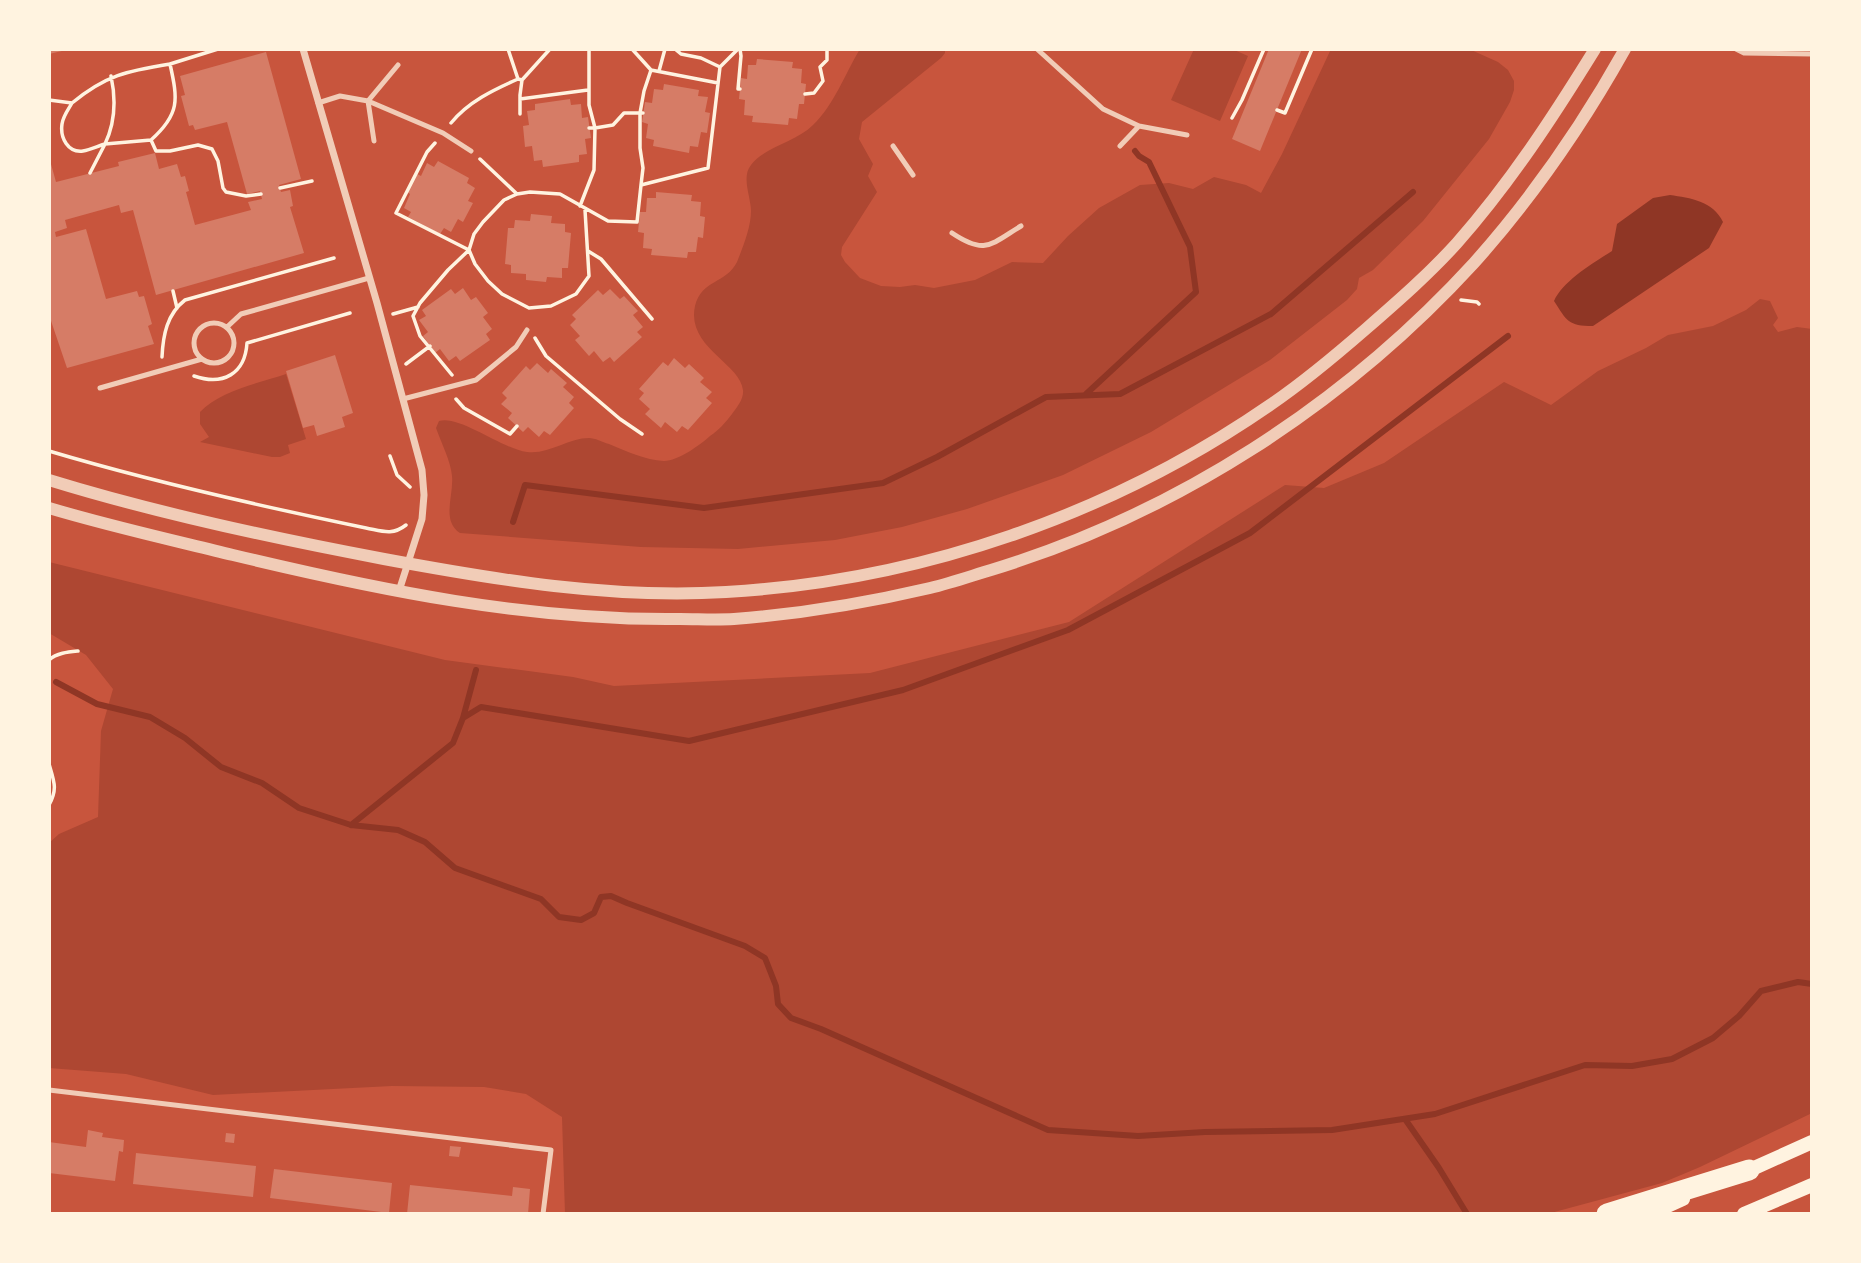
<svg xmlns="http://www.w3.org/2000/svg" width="1861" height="1263" font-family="'Noto Serif',serif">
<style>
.green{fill:#ae4732}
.water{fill:#8f3625}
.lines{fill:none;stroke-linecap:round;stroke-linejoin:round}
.stream{stroke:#8f3625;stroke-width:6}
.building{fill:#d67c66}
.path{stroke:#fff3e0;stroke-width:3.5}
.service{stroke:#f1ccb7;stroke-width:5}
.minor{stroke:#f1ccb7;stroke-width:7}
.tertiary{stroke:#f1ccb7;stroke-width:12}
.secondary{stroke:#fff3e0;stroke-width:14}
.motorway{stroke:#fff3e0;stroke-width:21}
</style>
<rect width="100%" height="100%" fill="#c8553d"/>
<path class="green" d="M860,49H945V53L941,58L862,122L859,139L873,164L868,176L877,192L842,247L841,255L845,262L860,278L881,286L900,287L915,285L934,288L975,280L1012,262L1043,263L1068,236L1099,208L1140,185L1169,183L1193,189L1214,177L1246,185L1261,193L1282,154L1331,49H1469L1498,62L1508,70L1514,81V90L1510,102L1489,139L1423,221L1373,270L1359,278L1357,289L1347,300L1270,360L1151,432L1063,475L967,509L902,527L835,540L738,549L641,547L460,533C441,521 454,495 452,476C451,462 441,442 436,428L439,421C460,415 502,449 527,452C548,455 568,438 589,438C595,438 602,442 609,444C626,451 645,460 664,461C678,461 700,445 710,436C719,430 725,423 732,414C737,407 744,399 743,390C740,363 686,347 695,306C702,279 726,284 737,262C743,247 751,227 751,211C751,197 741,177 751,165C764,147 796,142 813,125C834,105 845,74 860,49Z
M1194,49H1232L1248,56L1220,121L1171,100Z
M1760,299L1770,301L1778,318L1773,325L1778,332L1797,327L1812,329V1113L1700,1167L1662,1183L1547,1214H565L562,1117L526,1094L484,1087L392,1086L213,1095L126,1074L49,1068V843L59,834L98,817L101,731L113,689L86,655L49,633V562L445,660L573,677L614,686L870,673L1069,622L1285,485L1324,488L1384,463L1504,382L1551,405L1598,371L1646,348L1668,335L1713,326L1746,310Z
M286,374L306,439L288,445L290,453L280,457H272L200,442L209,437L200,424V412C220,391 259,383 286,374Z"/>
<path class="water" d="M1670,195C1690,198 1713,201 1723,222L1709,248L1593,326C1568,326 1567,321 1554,301C1563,281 1593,263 1612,251L1617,224L1653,198Z"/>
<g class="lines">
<path class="stream" d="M1085,395L1196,292L1190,247L1149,162L1139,156L1135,151
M513,522L525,485L704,508L883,483L937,457L1046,397L1120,394L1271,314L1413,192
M56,682L97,704L150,717L185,738L221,767L262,783L299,808L351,825L398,830L425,842L455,868L541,899L559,917L581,920L594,913L601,897L611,896L627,903L745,946L765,958L776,986L778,1004L791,1018L821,1029L1048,1130L1138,1136L1205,1132L1332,1130L1435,1114L1585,1065L1632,1066L1672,1059L1713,1038L1739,1016L1761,991L1798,982L1812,984
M463,718L476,670
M351,825L453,743L463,718L481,707L689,741L903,690L1068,630L1250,533L1508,336
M1405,1119L1439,1168L1467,1214"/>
</g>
<path class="building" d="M49,49H66V50L49,54Z
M1269,49H1302L1260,151L1232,139Z
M266,52L301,179L279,185L281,192L290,190L293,206L290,207L304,253L156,295L133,210L121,213L119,205L65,220L67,228L55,232L56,237L86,229L106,299L137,291L139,297L144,296L152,324L148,326L154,344L67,368L49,315V157L56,182L119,166L118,162L155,153L159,169L177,164L181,177L185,176L189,191L186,192L195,225L251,210L248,202L262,199L260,191L247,194L227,122L195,130L193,125L189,126L181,96L185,95L180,76Z
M757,59L793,62L792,68L802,69L801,83L806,84L804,104H799L797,119L789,118L788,125L752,122L753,116L744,115L745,100L739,99L741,78L747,79L748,65H756Z
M664,84L699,90L698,96L708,97L705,112L710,113L707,133L701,132L698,147L690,146L689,153L653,146L654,140L646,138L648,124L642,122L645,102L652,103L654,89L663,90Z
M570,99L571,105L581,104L582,118L588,117L591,138L585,139L587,154L579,155V162L543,167L542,160L534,161L532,146L525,147L523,126L529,125L527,111L535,110V104Z
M438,161L469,178L467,183L475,188L468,201L473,203L463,222L458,219L451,232L444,228L440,234L408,217L411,212L404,208L410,194L407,192L417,174L421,176L427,163L434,167Z
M656,192L692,195L691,201L701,202L700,216L705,217L703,238L698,237L696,252H688L687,258L651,255L652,249L643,248L644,233L638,232L640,212H646L647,198H656Z
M531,214L552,216L551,223L565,224V232L571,233L568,268H562V278L547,277L546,282L526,280V274L511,273V265L505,264L508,228H514L515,220L530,221Z
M463,288L471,300L476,297L488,313L483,317L492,329L486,334L490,340L460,361L456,356L449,361L440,349L435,353L423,336L428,332L419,320L426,316L422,310L451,289L455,294Z
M610,289L620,299L624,296L638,311L633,315L643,327L637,332L642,337L614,362L610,357L603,362L594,351L589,356L575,340L580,336L570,325L576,319L572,315L598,290L603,295Z
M335,355L353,413L342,417L345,427L317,436L314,425L303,428L286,371Z
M674,358L685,368L689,364L704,378L700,382L712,392L706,398L712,403L688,430L682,426L677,432L665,422L661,428L645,414L650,409L639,399L644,393L639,389L663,362L668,366Z
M537,363L548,373L551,369L567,383L563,387L574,397L569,403L574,408L550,435L544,431L539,437L528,427L523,432L508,418L512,413L501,404L507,398L502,393L526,366L530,370Z
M88,1130L103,1133L102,1137L124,1140L123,1152L119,1151L115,1181L49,1173V1142L86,1147Z
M226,1133L235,1134L234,1143L225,1142Z
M450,1146L461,1147L459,1157L449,1156Z
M136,1153L256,1166L253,1197L133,1184Z
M274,1169L392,1183L389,1213L270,1198Z
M410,1185L512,1196L513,1187L530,1189L528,1214H407Z"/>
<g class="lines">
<path class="path" d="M218,49L170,64C178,100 180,114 151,140L156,151H170L198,145L212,149L218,161L223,188L226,192L246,196L261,194
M508,49L518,79
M632,49L651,70L644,91L640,113V148L643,168L641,185
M675,49L681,54L701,58L720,67L738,49
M740,49L741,56L738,89H740
M651,70L718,83
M659,71L665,49
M805,94L814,93L823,81L820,67L827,60V49
M520,99L588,90
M49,100L72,103C106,75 127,71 170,64
M72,103C68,110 63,116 62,124C60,138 68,153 83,151C90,150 98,146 105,144C115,123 116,99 111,76
M1277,110L1285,113L1312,49
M520,114V95L522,80
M1232,118L1242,100L1264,49
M451,123C468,102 493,90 518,79L522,80L550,49
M589,128H595L613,125L624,113H643
M435,143L427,152L396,213L469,250L475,264L488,281L502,294L529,308L551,306L576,294L589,276L585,210
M480,159L517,194
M90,173L105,144L151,140
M280,188L312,181
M580,206L594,170L595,128L589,105V49
M588,251L601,259L652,319
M173,291L177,308
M1461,300L1477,302L1479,304
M393,314L418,307
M535,338L546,356L620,419L642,434
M162,357C163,335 167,314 185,300L334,258
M406,364L430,346
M452,375L420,336L413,316L420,303L448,270L469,250L474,234L483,222L504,200L517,194L530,192L560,194L608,221L637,222L641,185L708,168L720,67
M194,376C223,386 245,374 247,343L350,313
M456,399L464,408L510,434L517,426
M49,451C153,482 260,506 366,528C382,531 392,536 406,525
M390,456L397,475L410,487
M49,660C57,653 68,652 78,651
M49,764C54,781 58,789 49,805"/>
<path class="service" d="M1037,49L1103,109L1139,126L1187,135
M1736,49L1744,53L1812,54
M318,103L340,96L368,101L443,133L471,151
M374,141L368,101L398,65
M893,146L913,175
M1120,146L1139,126
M952,233C985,255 990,245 1021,226
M194 343a20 20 0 1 1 40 0a20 20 0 1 1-40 0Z
M227,327L241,314L369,278
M100,388L202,359
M403,399L476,380L516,347L527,330
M49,1090L551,1150L543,1214"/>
<path class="minor" d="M303,49L377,303L422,470L424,495L422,519L399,591"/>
<path class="tertiary" d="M49,480C159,514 272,538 384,559C497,580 611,599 726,592C919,581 1111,515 1270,405C1304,382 1336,355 1367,328C1398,301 1429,274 1457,243C1510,183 1553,117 1595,49
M49,508C109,526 172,540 233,555C379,590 529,621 680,619C698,619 716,620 734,619C800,614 866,603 930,588C951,583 971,576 991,570C1175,514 1344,405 1474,263C1532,198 1583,124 1625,49"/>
<path class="secondary" d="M1743,1173L1812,1142
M1650,1214L1683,1199
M1744,1214L1812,1185"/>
<path class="motorway" d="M1607,1214L1749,1170"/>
</g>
<rect width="1861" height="1263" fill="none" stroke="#fff3e0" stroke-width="102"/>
</svg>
